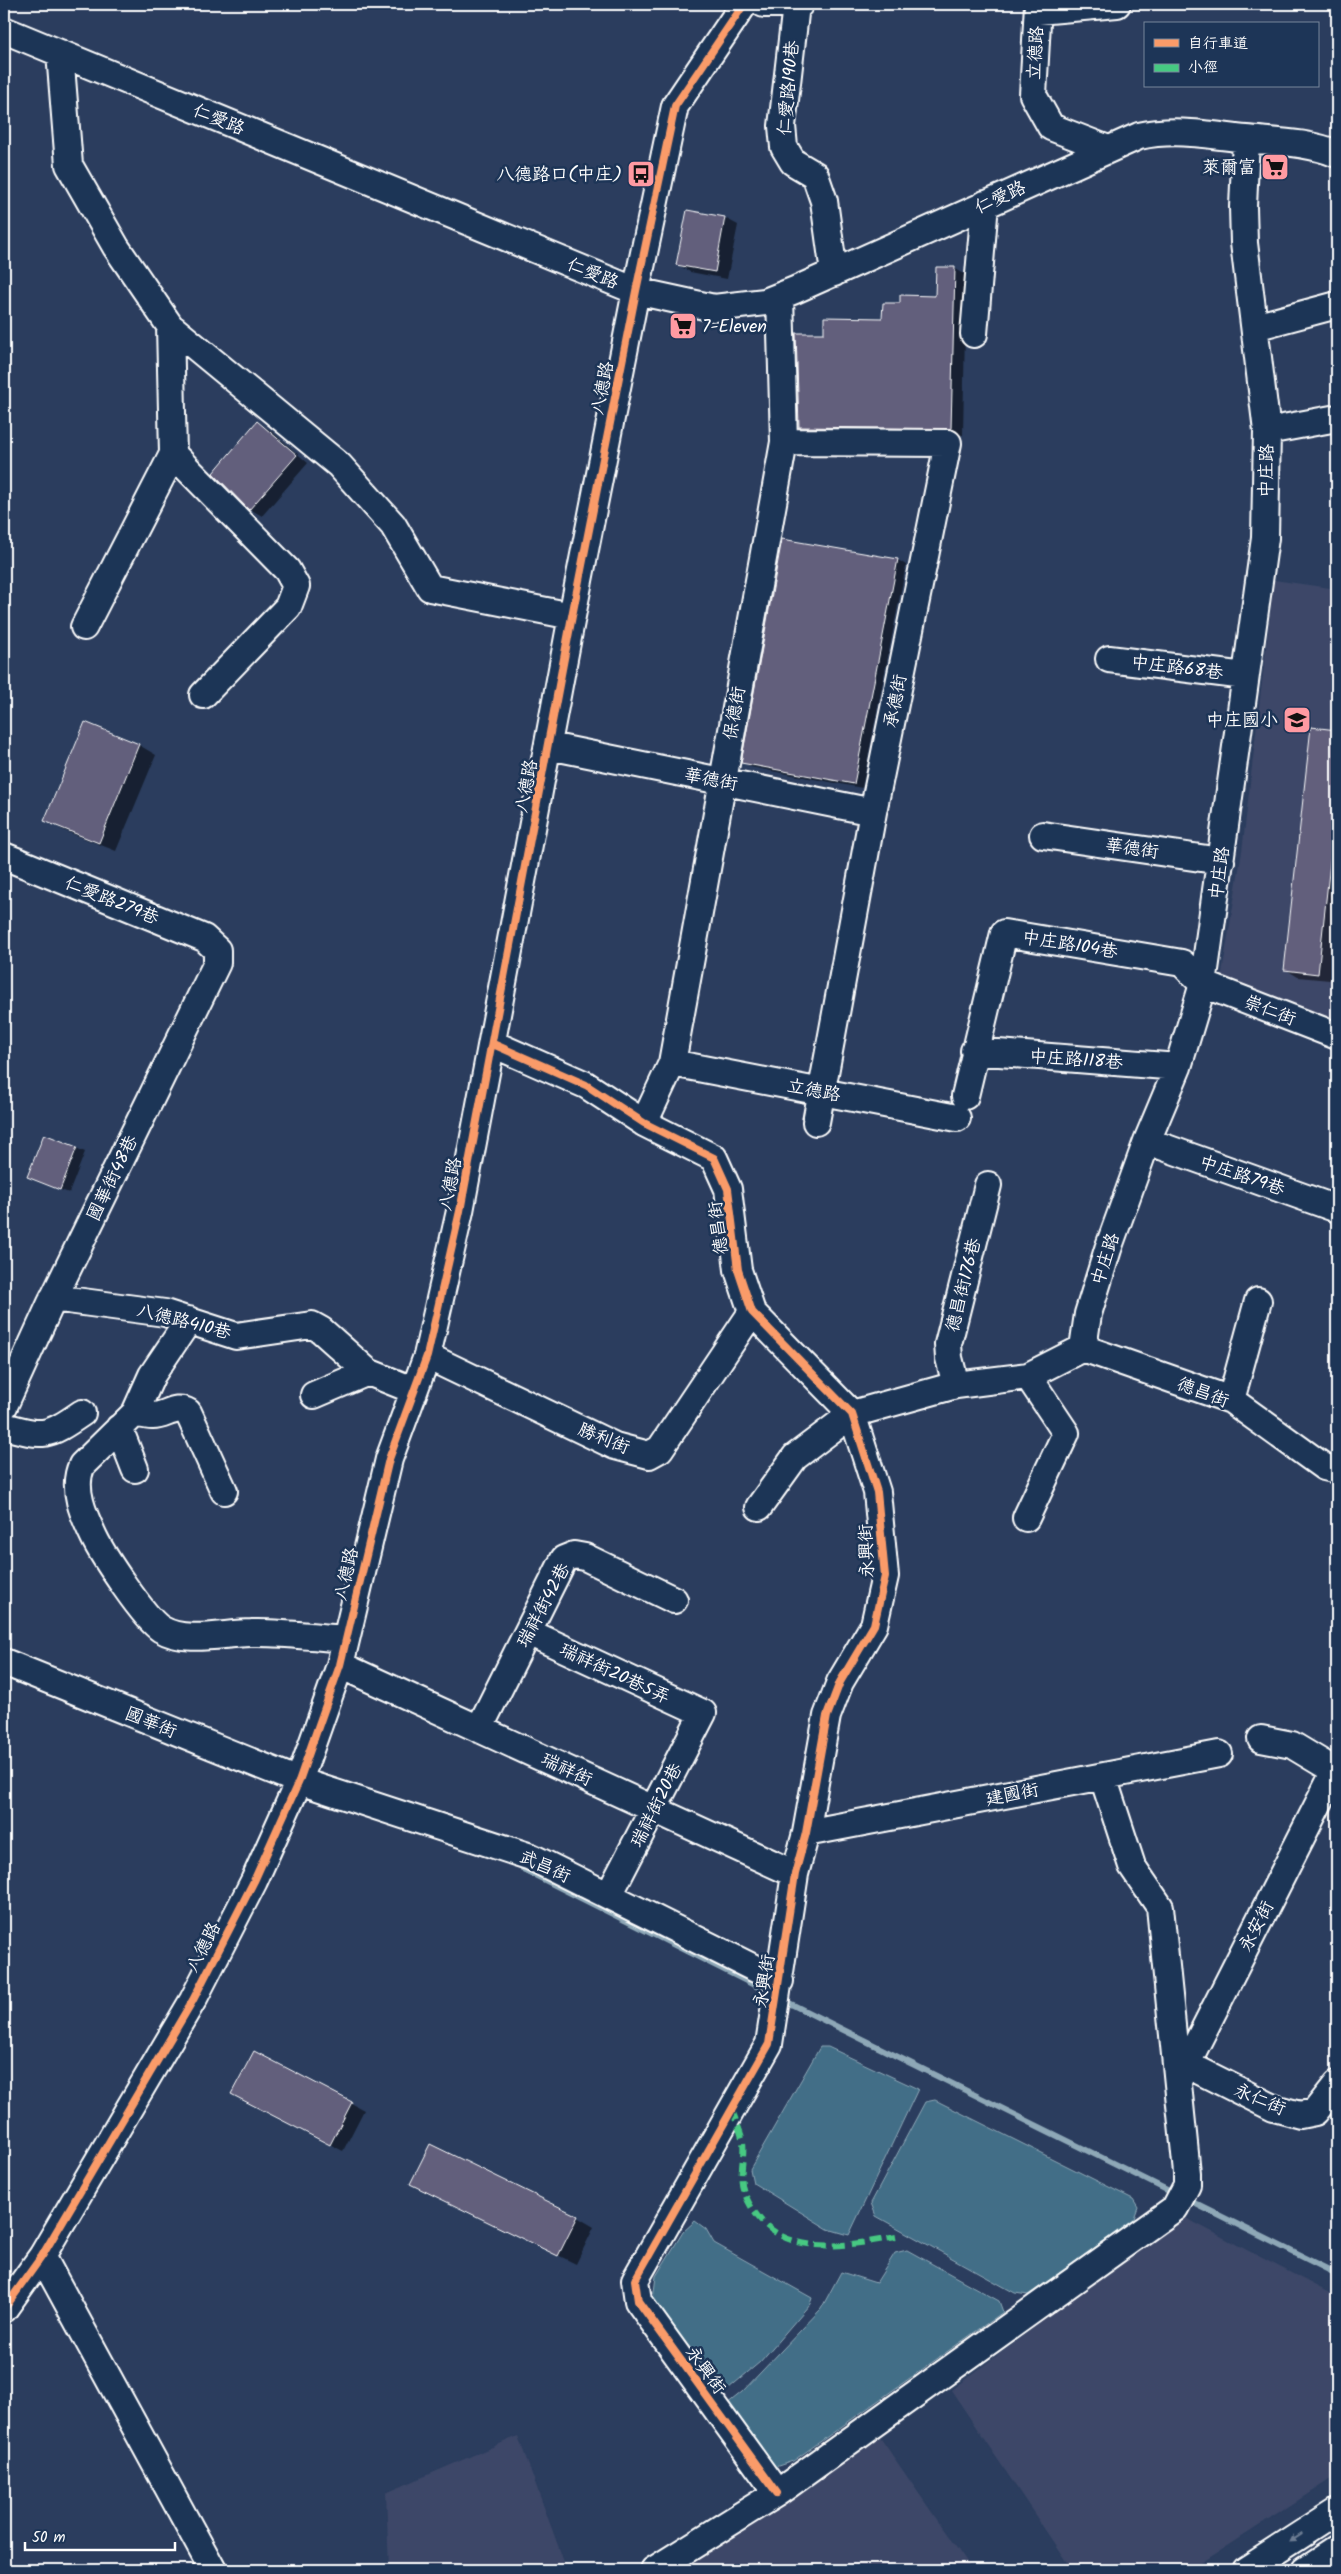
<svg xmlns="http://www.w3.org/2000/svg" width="1341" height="2574" font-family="Kalam,'LXGW WenKai TC',sans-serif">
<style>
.built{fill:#3c4767}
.water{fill:#426e87;stroke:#8ea8b7}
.shadow{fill:#0007}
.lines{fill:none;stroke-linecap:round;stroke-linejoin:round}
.stream{stroke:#8ea8b7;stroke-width:6}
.building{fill:#625e7b;stroke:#fff}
.minor-casing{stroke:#fff;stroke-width:30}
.minor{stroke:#1d3557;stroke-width:26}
.quiet{stroke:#46c982;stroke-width:6;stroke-dasharray:12 6;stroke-linecap:butt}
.cycleway-casing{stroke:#1d3557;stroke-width:11}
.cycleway{stroke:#fa9b69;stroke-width:8}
.oneway{fill:#6c7c92}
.labels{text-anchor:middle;stroke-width:5;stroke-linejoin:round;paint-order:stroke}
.street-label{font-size:18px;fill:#fff;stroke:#1d3557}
.poi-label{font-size:18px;fill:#fff;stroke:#1d3557;text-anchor:end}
</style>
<rect width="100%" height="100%" fill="#2b3d5e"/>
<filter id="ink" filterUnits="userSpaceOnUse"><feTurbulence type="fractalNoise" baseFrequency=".02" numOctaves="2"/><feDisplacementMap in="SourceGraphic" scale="10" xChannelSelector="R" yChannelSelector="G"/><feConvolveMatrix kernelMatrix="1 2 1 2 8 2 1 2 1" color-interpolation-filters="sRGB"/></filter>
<g filter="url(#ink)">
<path class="built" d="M1274,580L1337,589V1020L1221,979L1242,851Z
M1182,2216L1337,2297V2475L1191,2570H1072L951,2390Z
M518,2436L567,2570H389L386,2493Z
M879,2436L972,2570H679Z"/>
<path class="water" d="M820,2047H828L918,2089L849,2235L828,2229L753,2183L750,2169Z
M935,2100L1133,2199L1138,2207L1133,2221L1028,2295L1015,2293L876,2216L871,2203L925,2102Z
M695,2221L706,2229L714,2243L812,2298L810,2304L760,2362L716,2399L652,2308L656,2276L683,2232Z
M907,2250L999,2301L1003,2312L793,2461L772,2468L722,2408L742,2392L821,2309L841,2272L876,2283L895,2253Z"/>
<path class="shadow" d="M688,211L725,218L738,225L727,279L690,272L678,265Z
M954,268L966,275L963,435L812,433L800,426L825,334L884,319L901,304L936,297Z
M258,423L270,430L308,463L262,516L250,509L214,473Z
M898,560L906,565L862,788L751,767L743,762Z
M86,723L139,745L156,755L116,851L63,830L46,820Z
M1312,728L1337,731V915L1330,980L1298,977L1285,969Z
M76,1148L85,1152L69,1193L37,1181Z
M245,2101L351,2103L364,2110L343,2151Z
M412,2184L577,2217L594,2227L576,2264Z"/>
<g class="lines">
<path class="stream" d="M523,1869L772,1994
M783,2000L1175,2194
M1186,2199L1337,2274"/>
</g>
<path class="building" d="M687,210L725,217L715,272L676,265Z
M936,267H955L951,429L799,427L796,333H824V317L882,318L883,303H900V295L935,296Z
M257,421L297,455L249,510L213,473Z
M782,539L898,559L854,784L741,763Z
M85,722L139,744L99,843L44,821Z
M1311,727L1337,730V798L1318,974L1284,970Z
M44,1134L77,1147L60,1190L27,1177Z
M254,2051L352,2102L330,2145L231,2094Z
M430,2144L578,2216L558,2256L410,2184Z"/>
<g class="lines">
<defs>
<path id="minor" d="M764,4H800
M1038,4L1033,95L1051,127L1108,149
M796,5L782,126L784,147L793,162L815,175L824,201L834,273
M1038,11L1117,4
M4,30L636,291L714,308L765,302L795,290L1139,136C1176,128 1209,135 1246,139C1276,142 1309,142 1337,154
M60,53L69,165L116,247L170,326L339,465L393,525L430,588L572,616
M1255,327L1337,305
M974,334L985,204
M1267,431L1337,418
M784,442L948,443L873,812L816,1122
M173,454L287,570L296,586L288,607L203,695
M84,627L173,454L170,326
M1109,659L1245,676
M549,746L873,812
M1043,835L1221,861
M4,856L204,938L217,950V963L51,1303L4,1406
M493,1044L586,1085L644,1123L714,1158L728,1189L738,1270L752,1312L852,1414L877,1492L885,1576L874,1625L840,1682L827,1716L806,1833L795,1874L769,2044L635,2280L638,2301L777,2493
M974,1051L1178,1067
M672,1063L957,1118
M965,1096L1004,933L1182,963L1203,984L1337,1036
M644,1123L672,1063L784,442L780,296
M1147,1141L1337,1209
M53,1298L165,1313L236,1336L312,1325L321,1330L368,1372L413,1390
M189,1320L152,1375L135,1413L82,1465C71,1488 84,1516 94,1537C103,1556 144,1618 161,1629C186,1644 224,1633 251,1633C283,1632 315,1637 346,1639
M1083,1348L1231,1400L1324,1467L1337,1470
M427,1356L615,1446L649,1455L660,1449L752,1312
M956,1385L949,1358L948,1344L988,1185
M314,1395L368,1372
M1231,1400L1258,1301
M135,1413C140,1414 146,1416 152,1416C165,1417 175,1404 188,1412L224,1491
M4,1426C45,1437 47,1437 82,1413
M119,1428L135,1469
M759,1507L795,1457L852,1414L956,1385L1028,1376L1083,1348L1088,1314L1108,1249L1147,1141L1178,1067L1203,984L1265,538L1267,431L1244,243L1243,207L1246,139
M1026,1518L1066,1433L1028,1376
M528,1632L703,1713L609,1895
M4,1662L299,1781L531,1857L780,1981
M340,1665L795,1874
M479,1729L564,1559L574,1555L585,1557L674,1600
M1261,1739L1292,1745L1337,1772
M806,1833L1219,1754
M1176,2059L1274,2108L1300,2115L1315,2112L1337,2084
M1178,2081L1335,1771
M42,2256L213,2570
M4,2309L42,2256L193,2000L254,1881L299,1781L340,1665L389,1459L427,1356L460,1211L572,616L636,291L675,106L744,4
M654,2570L777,2493L1175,2208L1187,2185V2173L1160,1907L1132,1866L1103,1777
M1246,2570L1337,2511
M1305,2570L1337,2549"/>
</defs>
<use href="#minor" class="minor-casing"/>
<use href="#minor" class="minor"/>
<path class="quiet" d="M732,2109C735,2120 741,2131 743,2142C745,2157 738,2178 744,2192C771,2260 837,2248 896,2237"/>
<defs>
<path id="cycleway" d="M493,1044L586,1085L644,1123L714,1158L728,1189L738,1270L752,1312L852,1414L877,1492L885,1576L874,1625L840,1682L827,1716L806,1833L795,1874L769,2044L635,2280L638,2301L777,2493
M4,2309L42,2256L193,2000L254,1881L299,1781L340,1665L389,1459L427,1356L460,1211L572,616L636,291L675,106L744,4"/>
</defs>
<use href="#cycleway" class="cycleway-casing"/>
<use href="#cycleway" class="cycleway"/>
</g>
<defs><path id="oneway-solid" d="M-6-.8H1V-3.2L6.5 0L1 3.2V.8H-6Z" transform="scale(1.25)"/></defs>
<use class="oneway" href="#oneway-solid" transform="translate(1296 2538) rotate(147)"/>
</g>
<defs>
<symbol id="supermarket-square" viewBox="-11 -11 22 22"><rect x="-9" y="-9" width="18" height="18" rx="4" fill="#ff9aa2" stroke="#1d3557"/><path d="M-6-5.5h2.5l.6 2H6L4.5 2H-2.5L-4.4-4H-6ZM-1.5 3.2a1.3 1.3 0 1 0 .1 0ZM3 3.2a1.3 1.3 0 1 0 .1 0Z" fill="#111"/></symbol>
<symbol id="bus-square" viewBox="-11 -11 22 22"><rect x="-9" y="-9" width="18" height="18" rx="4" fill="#ff9aa2" stroke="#1d3557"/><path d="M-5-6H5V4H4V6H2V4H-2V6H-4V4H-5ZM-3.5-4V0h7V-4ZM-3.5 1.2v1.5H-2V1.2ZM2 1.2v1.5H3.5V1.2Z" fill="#111"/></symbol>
<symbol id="school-square" viewBox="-11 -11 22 22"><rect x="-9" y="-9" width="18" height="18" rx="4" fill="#ff9aa2" stroke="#1d3557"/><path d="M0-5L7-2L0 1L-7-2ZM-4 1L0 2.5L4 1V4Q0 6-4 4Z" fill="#111"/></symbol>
</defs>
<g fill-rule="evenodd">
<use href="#supermarket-square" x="1259" y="151" width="32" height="32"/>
<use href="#bus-square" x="625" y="158" width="32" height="32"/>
<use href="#supermarket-square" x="667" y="310" width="32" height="32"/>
<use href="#school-square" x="1281" y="704" width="32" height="32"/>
</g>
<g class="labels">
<g class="street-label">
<text transform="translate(1035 53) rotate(-87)" y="6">立德路</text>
<text transform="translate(788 88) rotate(-85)" y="6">仁愛路190巷</text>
<text transform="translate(219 119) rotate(22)" y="6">仁愛路</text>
<text transform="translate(1000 197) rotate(-25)" y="6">仁愛路</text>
<text transform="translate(593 273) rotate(22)" y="6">仁愛路</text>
<text transform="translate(602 388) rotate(-79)" y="6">八德路</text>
<text transform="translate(1266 471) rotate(-89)" y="6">中庄路</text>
<text transform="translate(1177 667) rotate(7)" y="6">中庄路68巷</text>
<text transform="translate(895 701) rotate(-79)" y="6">承德街</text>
<text transform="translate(734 713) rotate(-80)" y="6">保德街</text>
<text transform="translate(711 779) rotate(11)" y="6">華德街</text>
<text transform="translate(526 786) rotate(-79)" y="6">八德路</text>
<text transform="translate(1132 848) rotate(8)" y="6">華德街</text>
<text transform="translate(1219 873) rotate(-82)" y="6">中庄路</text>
<text transform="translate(112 900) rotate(22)" y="6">仁愛路279巷</text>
<text transform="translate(1070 944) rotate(9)" y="6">中庄路104巷</text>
<text transform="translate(1270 1010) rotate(21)" y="6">崇仁街</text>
<text transform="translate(1076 1059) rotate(4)" y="6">中庄路118巷</text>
<text transform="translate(814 1090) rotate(11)" y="6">立德路</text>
<text transform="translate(1242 1175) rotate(19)" y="6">中庄路79巷</text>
<text transform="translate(112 1178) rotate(-64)" y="6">國華街48巷</text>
<text transform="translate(450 1184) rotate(-79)" y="6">八德路</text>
<text transform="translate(718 1228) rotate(-97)" y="6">德昌街</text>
<text transform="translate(1105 1259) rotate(-72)" y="6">中庄路</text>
<text transform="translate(963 1285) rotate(-76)" y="6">德昌街176巷</text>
<text transform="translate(184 1321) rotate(14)" y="6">八德路410巷</text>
<text transform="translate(1203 1392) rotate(21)" y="6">德昌街</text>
<text transform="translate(604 1438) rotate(22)" y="6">勝利街</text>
<text transform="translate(866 1551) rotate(-92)" y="6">永興街</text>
<text transform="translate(346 1574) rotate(-77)" y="6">八德路</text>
<text transform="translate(543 1605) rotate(-62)" y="6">瑞祥街42巷</text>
<text transform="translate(615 1673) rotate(25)" y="6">瑞祥街20巷5弄</text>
<text transform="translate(151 1722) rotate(22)" y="6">國華街</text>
<text transform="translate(567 1769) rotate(25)" y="6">瑞祥街</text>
<text transform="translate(1012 1794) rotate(-11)" y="6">建國街</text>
<text transform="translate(656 1805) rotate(-63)" y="6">瑞祥街20巷</text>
<text transform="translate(545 1866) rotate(24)" y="6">武昌街</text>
<text transform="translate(1256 1926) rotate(-63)" y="6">永安街</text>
<text transform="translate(203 1947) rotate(-63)" y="6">八德路</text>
<text transform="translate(764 1981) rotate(-81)" y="6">永興街</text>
<text transform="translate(1260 2099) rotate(23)" y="6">永仁街</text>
<text transform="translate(706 2370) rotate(54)" y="6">永興街</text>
</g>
<g class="poi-label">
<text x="1256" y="173">萊爾富</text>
<text x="622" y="180">八德路口(中庄)</text>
<text x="702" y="332" text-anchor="start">7-Eleven</text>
<text x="1278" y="726">中庄國小</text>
</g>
</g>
<rect width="1341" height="2574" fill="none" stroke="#1d3557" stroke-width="20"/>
<rect x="10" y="10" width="1321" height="2554" fill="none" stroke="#fff" stroke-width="2" filter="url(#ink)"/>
<rect x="1144" y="22" width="175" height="65" fill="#1d3557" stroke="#77869a"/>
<rect x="1154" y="39" width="25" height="8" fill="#fa9b69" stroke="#77869a"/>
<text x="1188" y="48" font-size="15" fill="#ffffff">自行車道</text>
<rect x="1154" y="64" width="25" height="8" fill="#46c982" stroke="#77869a"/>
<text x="1188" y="72" font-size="15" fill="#ffffff">小徑</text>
<path d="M25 2542v8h150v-8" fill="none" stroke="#ffffff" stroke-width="2.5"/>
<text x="32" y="2542" font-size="15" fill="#ffffff" stroke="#1d3557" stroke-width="4" paint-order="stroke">50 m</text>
</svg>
